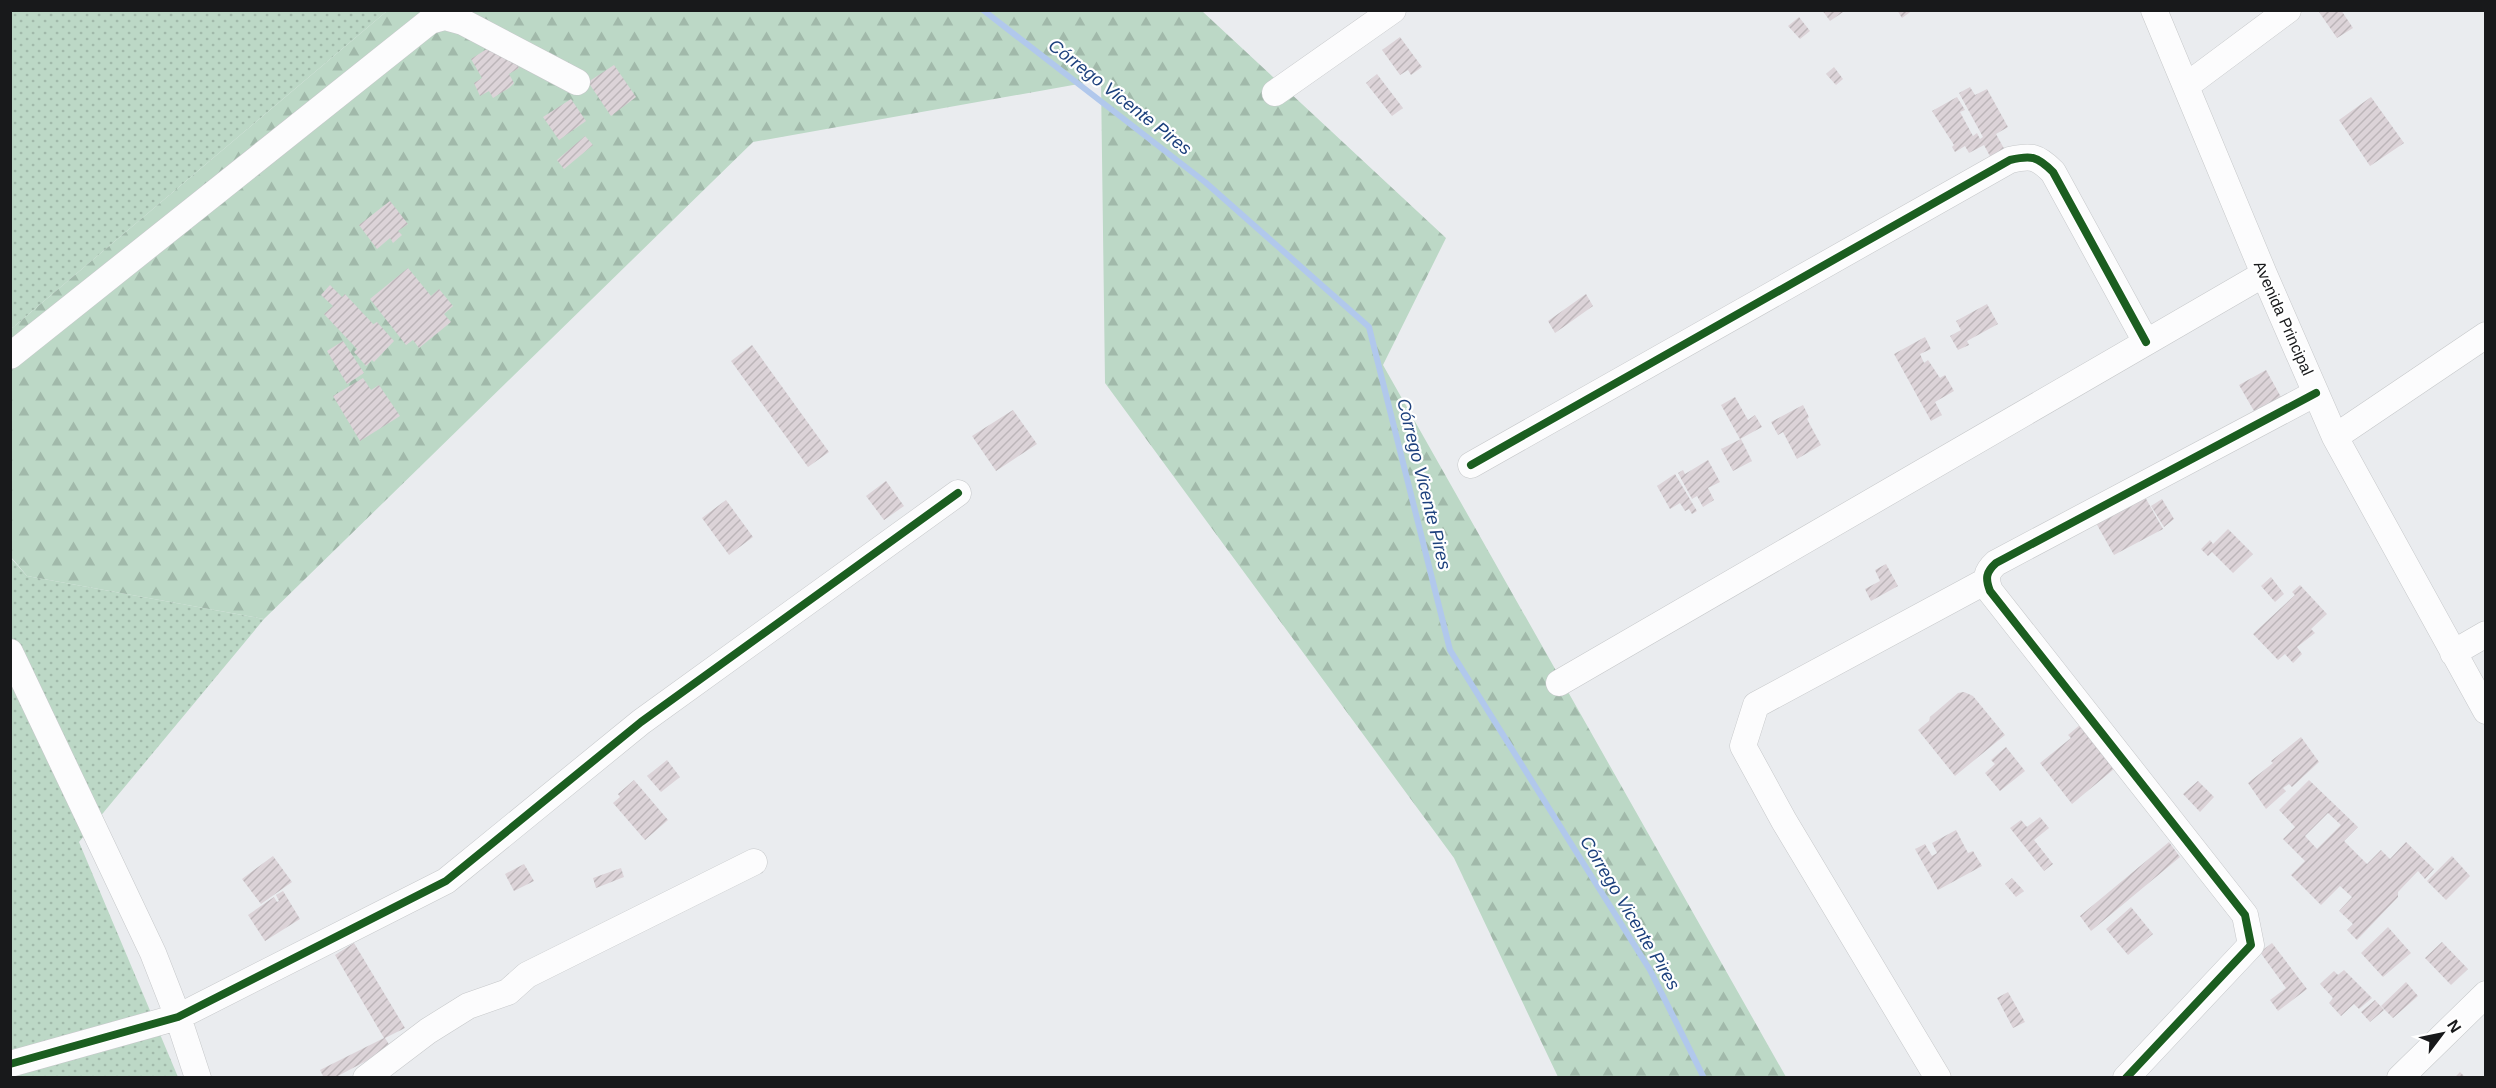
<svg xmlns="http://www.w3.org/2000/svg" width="2496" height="1088" font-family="Helvetica,sans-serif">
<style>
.grass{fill:url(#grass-dots)}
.forest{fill:url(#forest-firs)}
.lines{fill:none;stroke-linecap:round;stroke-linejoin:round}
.stream{stroke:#b1c8ec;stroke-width:6}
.building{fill:url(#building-hatch);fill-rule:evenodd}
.minor-casing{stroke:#c6c8ca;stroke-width:27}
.minor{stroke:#fcfcfd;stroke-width:26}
.cycleway-casing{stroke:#fff;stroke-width:11}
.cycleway{stroke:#1b5e20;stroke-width:8}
.labels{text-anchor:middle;stroke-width:4.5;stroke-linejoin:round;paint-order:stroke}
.street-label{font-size:16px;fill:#18191b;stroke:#fff}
.water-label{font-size:18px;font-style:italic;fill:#1d417d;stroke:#fff}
</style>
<defs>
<pattern id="grass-dots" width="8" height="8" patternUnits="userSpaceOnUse" patternTransform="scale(1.5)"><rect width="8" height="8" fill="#bcd8c6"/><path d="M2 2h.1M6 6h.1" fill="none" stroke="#a1b9aa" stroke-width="1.8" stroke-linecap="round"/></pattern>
<pattern id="forest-firs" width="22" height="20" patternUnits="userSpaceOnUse" patternTransform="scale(1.5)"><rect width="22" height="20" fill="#bcd8c6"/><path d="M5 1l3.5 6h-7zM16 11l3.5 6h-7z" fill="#a1b9aa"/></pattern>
<pattern id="building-hatch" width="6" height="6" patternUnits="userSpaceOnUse" patternTransform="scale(1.5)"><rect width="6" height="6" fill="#dcd3d8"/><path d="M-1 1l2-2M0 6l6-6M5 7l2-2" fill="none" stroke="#bcb5b9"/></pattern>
</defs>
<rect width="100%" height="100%" fill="#eaecef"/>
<path class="grass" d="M11,11H387L11,329Z
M10,557L27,576L264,619L79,842L178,1077H11Z"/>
<path class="forest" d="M387,11H1202L1446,238L1383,365L1786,1077H1558L1454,858L1105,383L1101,80L753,142L264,619L27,576L11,557V329Z"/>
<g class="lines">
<path class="stream" d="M983,10L1205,182L1369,327L1450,650L1650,970L1704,1078"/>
</g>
<path class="building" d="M1822,10H1846L1830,21Z
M1897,10H1913L1902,18Z
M2321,10H2341L2353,28L2337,38L2319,12Z
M1799,17L1810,31L1800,39L1788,26Z
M1400,37L1422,67L1411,75L1408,70L1400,75L1382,50Z
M493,45L508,51L519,68L509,74L514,83L509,88L493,98L489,91L480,96L474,83L482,78L471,59Z
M614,65L636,97L611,116L588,82Z
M1834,67L1843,79L1836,85L1826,74Z
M1377,74L1403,108L1392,116L1366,83Z
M1970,87L1975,95L1987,89L2008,127L1996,134L2006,152L1992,160L1984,145L1969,153L1965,146L1955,152L1952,147L1954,145L1932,111L1957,97L1965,110L1960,112L1973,136L1977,133L1980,139L1983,137L1959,93Z
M2371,97L2404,143L2370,166L2339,120Z
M571,99L586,121L559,140L543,117Z
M585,136L593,145L564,169L557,160Z
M390,201L408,224L398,231L402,235L393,243L390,238L377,249L359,225Z
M408,268L431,296L439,289L453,306L444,314L451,322L419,348L413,340L406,345L370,299Z
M330,285L342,297L345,294L373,324L372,325L377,322L394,341L374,362L372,360L366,366L354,352L357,349L324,314L333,306L321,295Z
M1586,294L1593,306L1555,333L1548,321Z
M1987,304L1998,324L1967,341L1969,345L1958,350L1950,336L1961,330L1956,321Z
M1925,337L1931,349L1920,354L1924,363L1928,360L1940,378L1945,375L1954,391L1935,402L1942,415L1931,421L1894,354Z
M343,341L364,373L347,384L327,351Z
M752,345L829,452L808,467L731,361Z
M2266,370L2281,397L2254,411L2239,385Z
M363,378L371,390L379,385L400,416L360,441L333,396Z
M1735,397L1748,420L1755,415L1762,427L1740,439L1721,405Z
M1803,405L1809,417L1807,419L1821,445L1797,459L1783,432L1778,435L1771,422Z
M1013,410L1037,444L996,471L972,436Z
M1741,439L1752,461L1733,471L1721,449Z
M1708,460L1720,482L1708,488L1714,500L1703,507L1697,496L1692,499L1678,473L1683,470L1685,474Z
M1675,474L1697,511L1692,514L1689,509L1685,511L1680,503L1670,509L1657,486Z
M886,481L904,506L884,520L866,496Z
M2145,497L2163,529L2114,555L2096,523Z
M2162,499L2174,519L2164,527L2151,506Z
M726,500L753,537L729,555L702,518Z
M2228,529L2253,554L2233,573L2212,552L2208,556L2201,549L2210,540L2213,544Z
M1886,564L1898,586L1871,601L1865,589L1880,581L1875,570Z
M2271,577L2284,594L2275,602L2261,586Z
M2300,585L2327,614L2311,629L2315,633L2297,647L2302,654L2293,663L2285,654L2278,660L2253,634L2295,595L2292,592Z
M1964,692L1973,696L2005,735L1955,776L1918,730L1929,721L1930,717L1958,693Z
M2081,724L2114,769L2072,804L2040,763L2071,738L2068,735Z
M2301,737L2319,762L2292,787L2289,784L2283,788L2286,791L2266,809L2248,783L2273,763L2271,761Z
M2006,747L2025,771L2000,791L1985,773L1995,764L1991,760Z
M667,760L680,777L661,792L647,776Z
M634,780L668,820L645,840L613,803L620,797L618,794Z
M2309,780L2358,827L2344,841L2367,864L2381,850L2390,859L2406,842L2434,869L2425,879L2418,871L2398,892V897L2357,940L2347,930L2353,924L2339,911L2352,897L2340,886L2321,905L2291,875L2305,861L2283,839L2295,827L2279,810ZM2328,813L2341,825L2317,849L2305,836Z
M2198,781L2214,797L2200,812L2183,794Z
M2040,817L2049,828L2034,840L2053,864L2044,871L2010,828L2021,820L2027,827Z
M1956,830L1968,853L1973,851L1982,866L1938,890L1915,849L1925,844L1932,856L1937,853L1932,843Z
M2169,842L2180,857L2091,931L2080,916Z
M273,856L292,882L261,904L242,879Z
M2452,856L2470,876L2446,900L2427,881Z
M524,864L534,881L514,891L505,874Z
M621,868L624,877L596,888L593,878Z
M2012,878L2024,891L2016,897L2005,884Z
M283,891L300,919L265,941L248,915L274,897L277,902L279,901L276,895Z
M2131,907L2153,934L2128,955L2106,929Z
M2388,927L2411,953L2383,977L2361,953Z
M2442,942L2468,969L2451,985L2425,958Z
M354,943L405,1028L385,1038L390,1046L371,1066L368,1060L334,1078H324L320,1070L384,1038L335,955Z
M2272,943L2307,989L2278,1011L2270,1000L2286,988L2260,952Z
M2344,970L2372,998L2359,1009L2354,1004L2341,1016L2329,1003L2333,998L2320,984L2334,971L2338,975Z
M2406,982L2418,996L2393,1018L2381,1006Z
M2008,992L2025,1022L2013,1028L1997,998Z
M2375,1000L2384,1010L2370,1022L2361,1012Z
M2460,1072L2466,1078H2454Z"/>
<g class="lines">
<defs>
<path id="minor" d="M2154,10L2264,274L2335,437L2486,711
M2186,86L2288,10
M1275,93L1393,10
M10,356L430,21L445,17L463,22L577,82
M2335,437L2486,335
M1471,465L2010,160C2031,155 2037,156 2053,172L2146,342
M10,652L153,953L178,1017L198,1078
M2453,653L2486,634
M1559,683L2264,274
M10,1064L178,1017L446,881L641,722L958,493
M366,1078L428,1031L468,1006L508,992L527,975L754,862
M1938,1078L1784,821L1743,746L1756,705L1986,581
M2126,1078L2251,945L2245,915L1990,591C1985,578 1986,572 1996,563L2316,393
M2400,1078L2486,994"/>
</defs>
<use href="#minor" class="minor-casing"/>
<use href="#minor" class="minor"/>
<defs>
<path id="cycleway" d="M1471,465L2010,160C2031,155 2037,156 2053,172L2146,342
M10,1064L178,1017L446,881L641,722L958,493
M2126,1078L2251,945L2245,915L1990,591C1985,578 1986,572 1996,563L2316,393"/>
</defs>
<use href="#cycleway" class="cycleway-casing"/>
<use href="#cycleway" class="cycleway"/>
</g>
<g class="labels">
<g class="street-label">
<text transform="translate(2284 318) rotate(66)" y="6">Avenida Principal</text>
</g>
<g class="water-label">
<text transform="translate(1120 97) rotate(38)" y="6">Córrego Vicente Pires</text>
<text transform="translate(1424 484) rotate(76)" y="6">Córrego Vicente Pires</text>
<text transform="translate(1630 913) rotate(59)" y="6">Córrego Vicente Pires</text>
</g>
</g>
<rect width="2496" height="1088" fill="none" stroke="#18191b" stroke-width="24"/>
<g transform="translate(2442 1034) rotate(58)" stroke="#ffffff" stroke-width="4.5" paint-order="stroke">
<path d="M0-4.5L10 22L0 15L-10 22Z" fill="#18191b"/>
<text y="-9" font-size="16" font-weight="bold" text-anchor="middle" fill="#18191b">N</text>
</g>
</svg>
